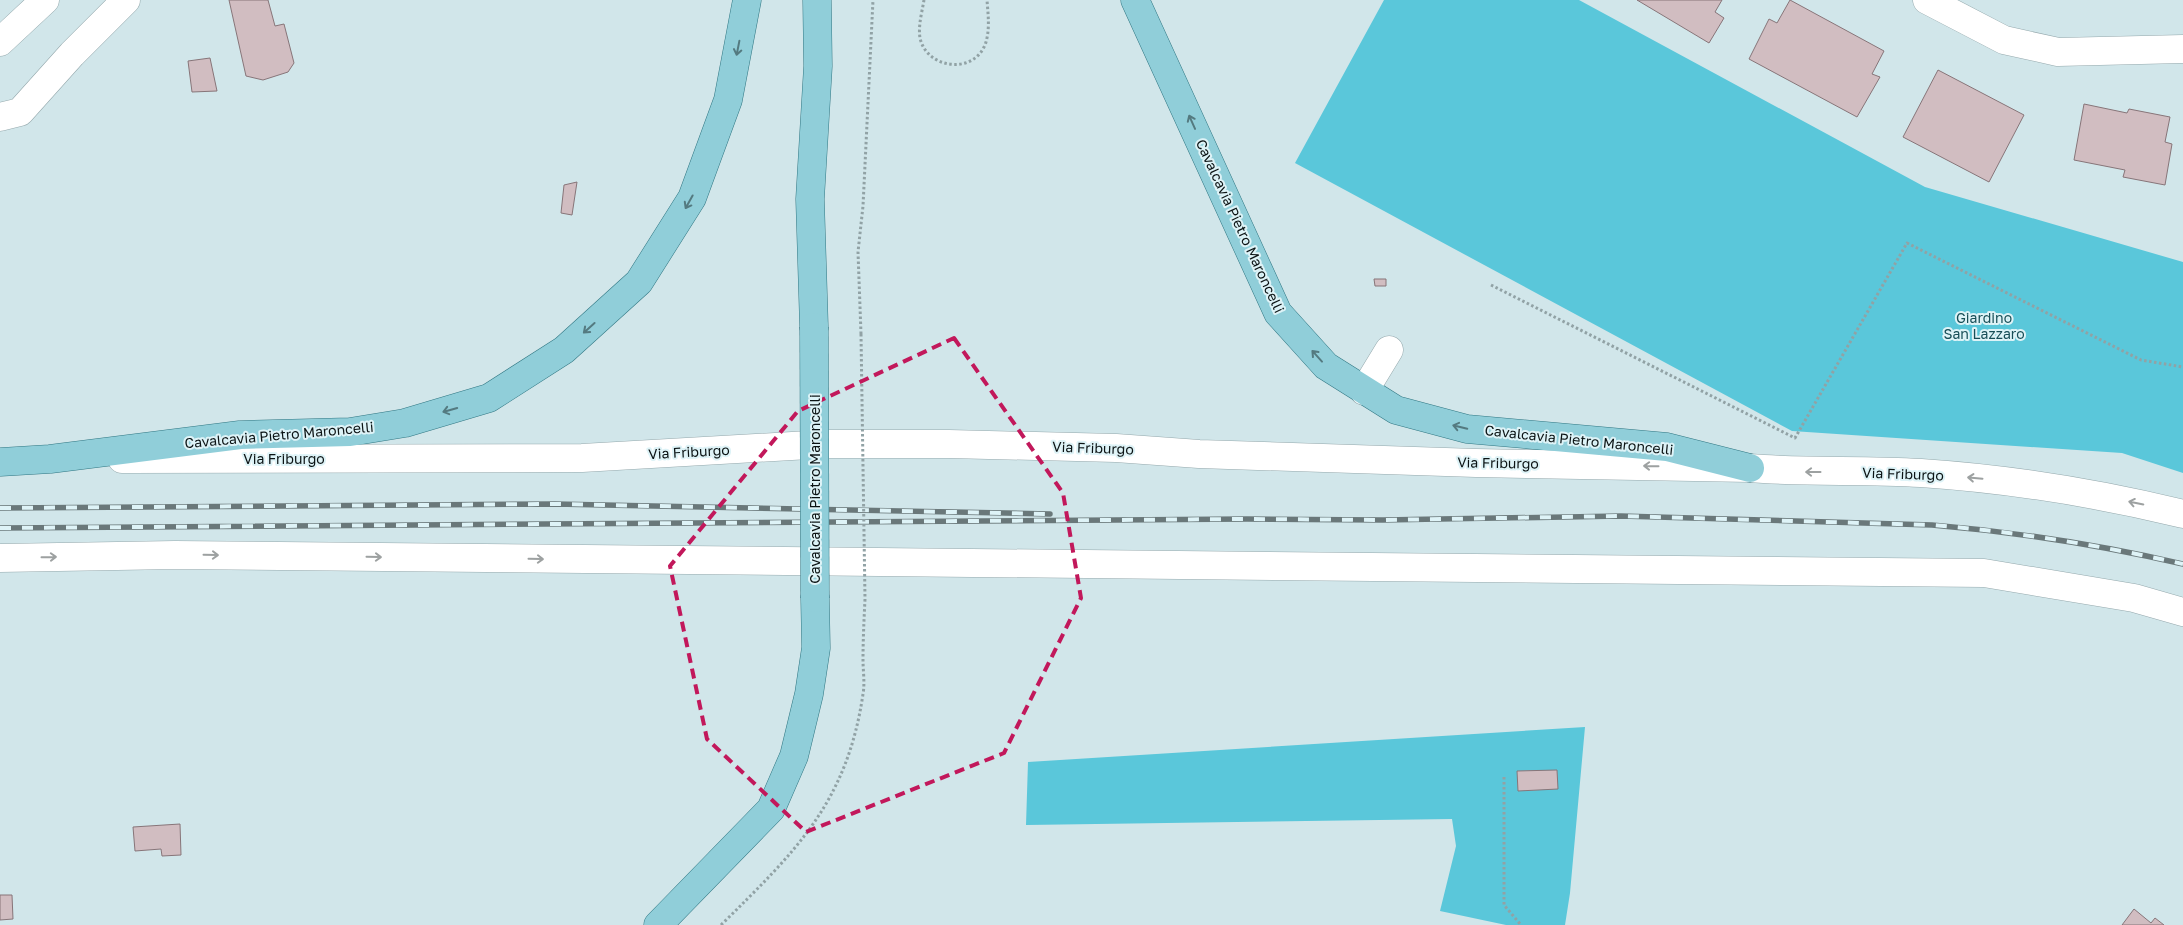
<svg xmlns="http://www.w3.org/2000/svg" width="2183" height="925" font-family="'Golos Text',sans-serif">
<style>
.green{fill:#5ac7da}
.building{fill:#d1bdc1;stroke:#877579}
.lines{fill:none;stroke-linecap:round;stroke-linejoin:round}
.minor-casing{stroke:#94a8ac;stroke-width:29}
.major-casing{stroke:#317783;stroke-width:29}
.path{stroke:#91a2a5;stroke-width:3;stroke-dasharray:2.5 2.5;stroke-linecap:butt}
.minor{stroke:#fff;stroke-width:28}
.major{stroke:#90ced9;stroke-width:28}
.rail-casing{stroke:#6a787a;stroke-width:5.5}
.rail{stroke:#def3f7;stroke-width:4;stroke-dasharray:11;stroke-linecap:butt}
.major-bridge-casing{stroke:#317783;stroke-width:29;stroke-linecap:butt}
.path-bridge{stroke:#91a2a5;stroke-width:3;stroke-dasharray:2.5 2.5;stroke-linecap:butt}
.major-bridge{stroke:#90ced9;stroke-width:28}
.oneway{stroke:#547a80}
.oneway2{stroke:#9da1a1}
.marked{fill:none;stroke:#c2185b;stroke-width:4;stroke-dasharray:10 6;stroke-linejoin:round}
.labels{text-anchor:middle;stroke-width:4;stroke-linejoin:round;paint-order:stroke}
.street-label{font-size:14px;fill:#0b1314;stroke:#def3f7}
.park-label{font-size:14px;fill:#174e57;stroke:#def3f7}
</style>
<rect width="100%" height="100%" fill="#d1e6ea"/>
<path class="green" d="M1384,0H1579L1925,187L2183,262V473L2122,453L1792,431L1295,163Z
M1585,727L1570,893L1565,925H1506L1440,911L1456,846L1452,819L1026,825L1028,762Z"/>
<path class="building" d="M229,0H268L275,26L284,24L294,63L288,72L263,80L246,76Z
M1637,0H1722L1715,12L1724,18L1709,43Z
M1790,0L1884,51L1872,74L1880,77L1857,117L1749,59L1769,19L1777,23Z
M210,58L217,91L192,92L188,61Z
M1938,70L2024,115L1989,182L1903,137Z
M2084,104L2127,113L2129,109L2170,117L2165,142L2172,144L2165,185L2123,177L2125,170L2074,160Z
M577,182L572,215L561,213L564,185Z
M1374,279H1386V286H1375Z
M1557,770L1558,789L1518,791L1517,771Z
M180,824L181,855L162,856L161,849L135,851L133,827Z
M0,895H12L13,919L0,920Z
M2134,909L2151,923L2155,918L2164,925H2122Z"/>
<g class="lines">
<defs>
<path id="minor" d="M1927,0L2004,40L2058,52L2183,49
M0,42L45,0
M0,117L20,112L72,54L126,0
M1364,391L1389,350
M122,459L582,458L826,444H949L1116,448L1199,454L1476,463L1750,468C1807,473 1864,469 1921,473C2010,479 2097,493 2183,514
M0,558L175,555L1984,573L2134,598L2183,612"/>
<path id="major" d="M1135,0L1278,313L1326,366L1396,410L1467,429L1667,447L1750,468
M814,327L810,199L818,66L817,0
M0,462L50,459L240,435L350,432L405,423L489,398L564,350L639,282L692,198L728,100L747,0
M658,925L771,809L794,756L809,694L816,648L815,598"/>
</defs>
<use href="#minor" class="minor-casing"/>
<use href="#major" class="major-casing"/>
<path class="path" d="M924,0C922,12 918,26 920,38C927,70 976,75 986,42C990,28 988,14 987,0
M1491,285L1795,438L1907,243L2141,360L2183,367
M861,334L858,252L863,206L873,0
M1504,777V905L1521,925
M721,925C795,852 847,803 863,694C865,683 863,671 863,660C863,640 864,620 865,599"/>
<use href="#minor" class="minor"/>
<use href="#major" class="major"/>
<defs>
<path id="rail" d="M0,508L555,504L1050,514
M0,528L1247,519L1383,520L1621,516L1932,525C2017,532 2100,545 2183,564"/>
</defs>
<use href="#rail" class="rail-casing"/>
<use href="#rail" class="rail"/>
<defs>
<path id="major-bridge" d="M814,327L815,598"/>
</defs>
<use href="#major-bridge" class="major-bridge-casing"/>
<path class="path-bridge" d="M861,334L865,599"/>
<use href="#major-bridge" class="major-bridge"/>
</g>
<defs><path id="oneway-shaft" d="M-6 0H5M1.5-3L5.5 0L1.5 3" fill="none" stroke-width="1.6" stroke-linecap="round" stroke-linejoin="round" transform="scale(1.25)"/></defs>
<g class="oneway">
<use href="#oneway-shaft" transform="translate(738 48) rotate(101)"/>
<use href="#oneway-shaft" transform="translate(1192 122) rotate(-114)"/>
<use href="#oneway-shaft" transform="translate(689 202) rotate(119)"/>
<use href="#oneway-shaft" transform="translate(589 328) rotate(138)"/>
<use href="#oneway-shaft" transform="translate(1317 356) rotate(-132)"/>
<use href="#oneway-shaft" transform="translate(450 410) rotate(164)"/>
<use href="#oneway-shaft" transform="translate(1460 427) rotate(-166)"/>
</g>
<g class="oneway2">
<use href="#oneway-shaft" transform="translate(1651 466) rotate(-179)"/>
<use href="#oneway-shaft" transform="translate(1813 472) rotate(-180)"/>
<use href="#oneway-shaft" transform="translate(1975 478) rotate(-175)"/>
<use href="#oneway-shaft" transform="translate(2136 503) rotate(-169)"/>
<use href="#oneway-shaft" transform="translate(211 555) rotate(1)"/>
<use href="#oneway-shaft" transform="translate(49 557) rotate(-1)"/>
<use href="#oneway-shaft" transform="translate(374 557) rotate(1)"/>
<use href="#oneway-shaft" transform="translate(536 559) rotate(1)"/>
</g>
<path class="marked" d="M954,338L1063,493L1081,598L1004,753L806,832L707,739L670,566L798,411Z"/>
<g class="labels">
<g class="street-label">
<text transform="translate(1240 226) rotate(65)" y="5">Cavalcavia Pietro Maroncelli</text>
<text transform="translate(279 435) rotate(-5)" y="5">Cavalcavia Pietro Maroncelli</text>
<text transform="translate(1579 440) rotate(6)" y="5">Cavalcavia Pietro Maroncelli</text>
<text transform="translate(1093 448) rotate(2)" y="5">Via Friburgo</text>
<text transform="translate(689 452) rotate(-3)" y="5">Via Friburgo</text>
<text x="284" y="464">Via Friburgo</text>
<text transform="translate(1498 463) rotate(1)" y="5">Via Friburgo</text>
<text transform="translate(1903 474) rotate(2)" y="5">Via Friburgo</text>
<text transform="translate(815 489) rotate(-90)" y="5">Cavalcavia Pietro Maroncelli</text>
</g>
<g class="park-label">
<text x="1984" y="323">Giardino<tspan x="1984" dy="16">San Lazzaro</tspan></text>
</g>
</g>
</svg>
